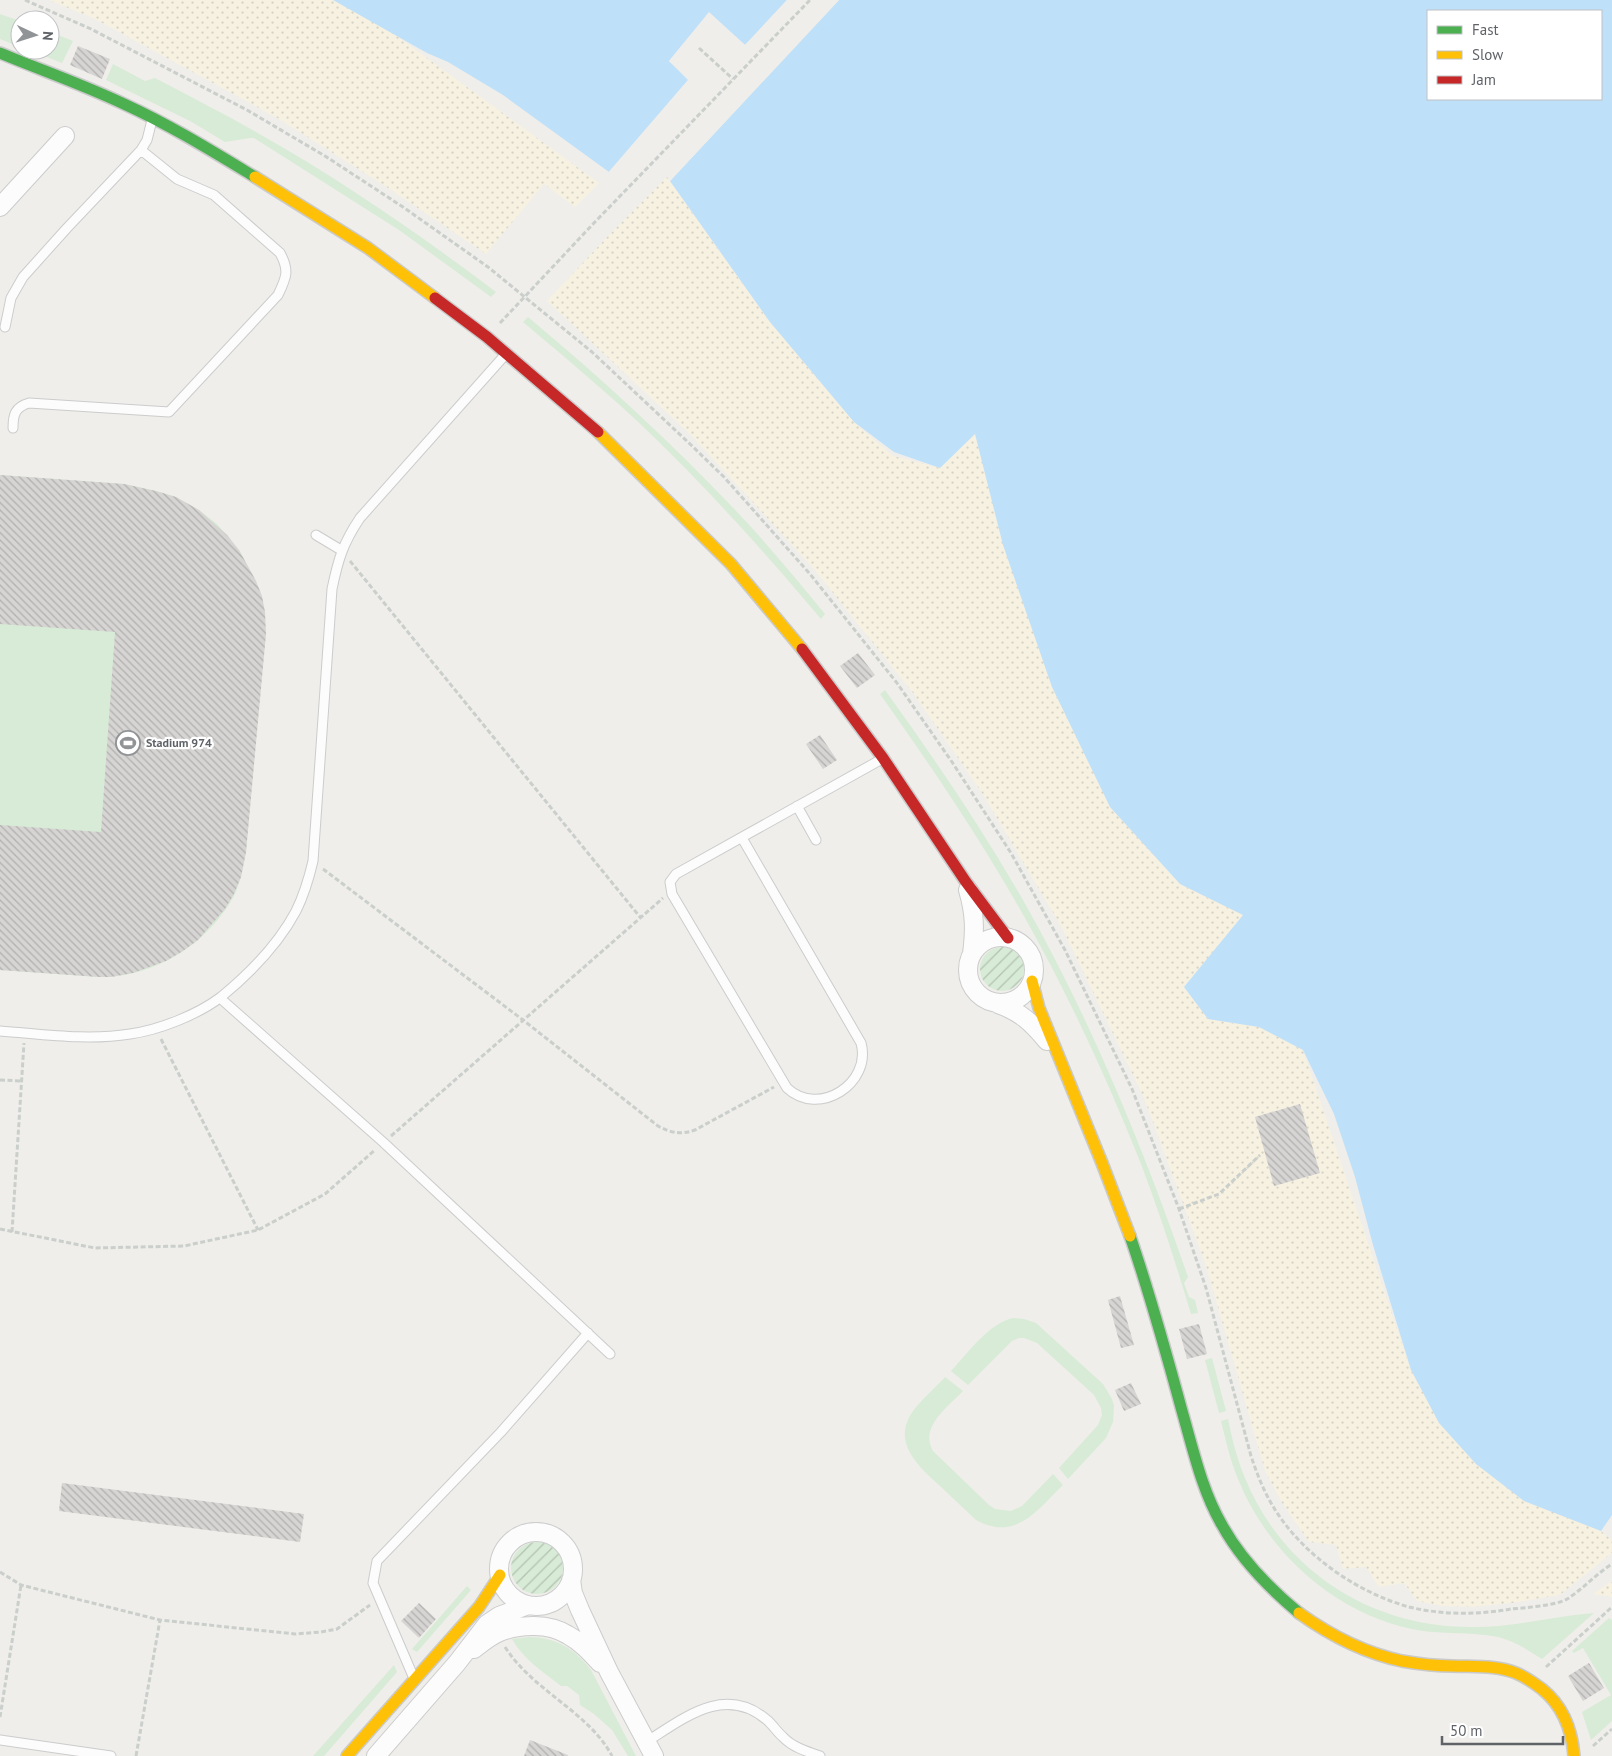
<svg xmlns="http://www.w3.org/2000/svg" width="1612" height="1756" font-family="'PT Sans',sans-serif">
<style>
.grass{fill:#d8ebd6}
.sand{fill:url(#sand-dots)}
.garden{fill:url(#garden-furrows)}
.water{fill:#bfe0f9;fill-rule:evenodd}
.pier{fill:#efeeea}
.building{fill:url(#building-back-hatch)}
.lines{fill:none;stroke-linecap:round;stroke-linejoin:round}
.lane-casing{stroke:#cbcccc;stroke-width:11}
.street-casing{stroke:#cbcccc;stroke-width:20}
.fast-casing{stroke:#cacacb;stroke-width:14}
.slow-casing{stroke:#cacacb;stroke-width:14}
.jam-casing{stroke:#cacacb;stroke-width:14}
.path{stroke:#cacfcc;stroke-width:3;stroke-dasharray:5 2.5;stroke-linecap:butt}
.lane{stroke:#fdfcfc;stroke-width:9}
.street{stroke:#fdfcfc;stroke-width:18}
.fast{stroke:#4caf50;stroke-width:11}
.slow{stroke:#ffc107;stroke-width:11}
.jam{stroke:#c62828;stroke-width:11}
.labels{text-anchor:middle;stroke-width:4.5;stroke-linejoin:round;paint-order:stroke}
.poi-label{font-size:12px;font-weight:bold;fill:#5f6368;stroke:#fff;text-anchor:start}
</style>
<defs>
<pattern id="sand-dots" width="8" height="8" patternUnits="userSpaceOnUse" patternTransform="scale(1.25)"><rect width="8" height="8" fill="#f6f1e1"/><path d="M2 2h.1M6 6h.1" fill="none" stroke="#d5d1c4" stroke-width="1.8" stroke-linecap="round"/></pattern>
<pattern id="garden-furrows" width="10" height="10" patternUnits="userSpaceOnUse" patternTransform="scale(1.25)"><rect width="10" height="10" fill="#d8ebd6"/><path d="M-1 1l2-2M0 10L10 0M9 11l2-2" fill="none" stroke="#b2c2b1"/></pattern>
<pattern id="building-back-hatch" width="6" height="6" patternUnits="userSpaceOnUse" patternTransform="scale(1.25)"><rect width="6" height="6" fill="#d6d5d3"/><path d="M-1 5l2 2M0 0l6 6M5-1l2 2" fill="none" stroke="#b1b0af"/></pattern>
</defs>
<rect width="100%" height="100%" fill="#efeeea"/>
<path class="grass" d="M0,14L20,21V47L0,39Z
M50,32L73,41L62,63L29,50H50Z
M113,64L145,81L155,78C189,96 223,113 256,132C340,179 419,234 496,292L491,297L399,230L254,138H250L225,142L190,121L106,80Z
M528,317C607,383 682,452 752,528C777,556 801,585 825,614L821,619C773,562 725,508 673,456C626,408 574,365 523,322Z
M0,475L124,484L156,491L176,497L199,510L217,524L239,550L256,581L265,634L246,852C243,866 241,882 234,896C208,944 154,978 99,977L0,970Z
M885,690C944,772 1001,856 1048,946C1104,1052 1149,1164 1188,1277L1184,1283L1189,1297L1195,1300L1198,1313L1191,1314C1176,1264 1160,1214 1141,1164C1112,1091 1079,1018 1042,949C994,859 938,776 880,694Z
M1013,1318L1024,1319L1036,1323L1103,1384L1112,1399L1114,1406L1113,1422L1106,1438L1068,1479L1059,1468L1098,1425L1102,1415L1101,1408L1094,1395L1037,1343L1024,1338H1019L1012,1341L968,1385L951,1371C967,1354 989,1323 1013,1318Z
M1212,1358L1226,1411L1219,1413L1205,1360Z
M945,1377L963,1391C948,1407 919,1427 933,1451L989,1505L995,1509L1011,1511L1022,1506L1053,1474L1063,1485C1037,1510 1016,1542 976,1520C964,1509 952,1497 940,1486C918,1466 891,1442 913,1411C922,1399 935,1388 945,1377Z
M1228,1419C1232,1439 1237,1459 1245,1478C1283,1571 1371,1627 1470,1627C1512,1628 1553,1616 1594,1613L1542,1659C1528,1650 1514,1641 1498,1637C1474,1632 1448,1634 1423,1631C1340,1618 1269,1556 1238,1479C1230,1460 1226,1441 1221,1421Z
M467,1586L471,1590L417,1652L412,1649Z
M1609,1618L1612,1620V1721L1591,1740L1582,1712L1611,1695L1583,1648L1574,1653L1572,1651Z
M529,1637C556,1637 575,1649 591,1670L636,1756H628L612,1730L594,1714L580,1705L579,1695L567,1686H561C543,1672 523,1659 512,1639Z
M394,1665L397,1672L324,1756H313Z"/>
<path class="sand" d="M49,0H336L394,34L599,183L575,207L544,184L486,254L385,186L279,119L95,19Z
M667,177L766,317L854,422L893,456L940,468L975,434L1180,884L1243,915L1208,1019L1259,1027L1303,1050L1411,1370L1519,1498L1601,1531L1612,1540V1553L1560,1595L1512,1603L1473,1607L1442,1606L1417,1601L1404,1583L1379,1587L1366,1567L1343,1569L1336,1545L1309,1542L1282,1503L1265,1471L1206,1266L1144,1098L1062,928L982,793L913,693L813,568L691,435L547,301L607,237Z
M1612,1581V1597L1593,1594Z"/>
<path class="garden" d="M980 969a22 22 0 1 1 44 0a22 22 0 1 1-44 0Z
M511 1568a26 26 0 1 1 52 0a26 26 0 1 1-52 0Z"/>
<path class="water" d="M333,0H787L745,45L709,13L669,61L689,79L609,172L503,95L448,62L427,53Z
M839,0H1612V1515L1601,1531L1524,1501L1476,1464L1439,1423L1411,1370L1373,1245L1355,1177L1334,1114L1303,1050L1259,1027L1208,1019L1184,987L1243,915L1180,884L1110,807L1052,687L1003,545L975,434L940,468L894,452L854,422L770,322L670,181ZM1428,11H1601V99H1428Z"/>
<path class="pier" d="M787,0H789V2L745,48L710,16L672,61L691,78V81L611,174H607L688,80L669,61L709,12L745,45Z
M836,0H839L670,181L668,179Z"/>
<path class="building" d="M78,46L110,59L102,79L70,65Z
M0,475L124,484L156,491L176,497L199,510L227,535L239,550L256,581L262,596L265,612L266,634L246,852L241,877L234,894L225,909L198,940L183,951L166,961L133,973L111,977H99L0,970V825L101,832L115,632L0,624Z
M858,653L875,675L857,688L840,666Z
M820,735L837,760L823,769L806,744Z
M1300,1104L1320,1173L1274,1186L1255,1117Z
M1120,1296L1134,1345L1121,1348L1108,1300Z
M1199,1324L1207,1354L1187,1359L1179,1329Z
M1131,1383L1141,1404L1124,1411L1115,1390Z
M62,1483L304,1514L300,1542L59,1511Z
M419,1603L436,1619L419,1638L401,1621Z
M1589,1663L1604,1688L1583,1701L1568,1676Z
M530,1740L568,1755V1756H524Z"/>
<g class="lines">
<defs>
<path id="lane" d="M5,327L11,298L23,277L67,228L141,150L147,140L152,120
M13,428C13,415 15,407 29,403L169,412L278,295C286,278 290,271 280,253L214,195L177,179L141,150
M316,535L341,550
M797,806L816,840
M742,838L861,1043C872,1083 819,1118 787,1088L672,894L670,882L676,874L882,759
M220,998L383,1142L610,1354
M0,1031C42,1034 87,1041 130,1034C159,1030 197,1015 221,997C249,974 279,943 296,911C304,895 309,878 313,861L332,589C338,560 343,543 360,518L505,355
M413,1676L373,1583L377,1561L501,1432L588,1333
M0,1740L111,1756
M646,1742C684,1718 725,1684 767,1720C773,1725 777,1732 783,1737C792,1747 808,1752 820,1756"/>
<path id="street" d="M0,207L65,136
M968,890C975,914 975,930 972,954
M968 970a33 33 0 1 1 66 0a33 33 0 1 1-66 0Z
M998,1004C1021,1012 1032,1023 1047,1041
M499 1569a37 37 0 1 1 74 0a37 37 0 1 1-74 0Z
M571,1580L573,1593L580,1610L609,1672L654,1756
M474,1649C482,1643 490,1636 500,1632C520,1624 549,1623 568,1635C581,1642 590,1652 600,1663
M376,1756L457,1663L487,1624L499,1616L528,1605"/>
<path id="fast" d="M0,53C41,70 84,85 124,104C170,125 212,151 255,177
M1130,1236C1150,1294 1166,1352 1182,1411C1193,1449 1202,1491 1222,1525C1241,1560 1269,1588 1299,1613"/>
<path id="slow" d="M255,177L368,248L435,298
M598,432L731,564L802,649
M1032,981L1039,1008L1102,1163L1130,1236
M1299,1613C1331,1636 1364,1653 1402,1661C1419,1664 1435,1666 1452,1666C1473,1667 1497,1665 1516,1673C1526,1677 1534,1683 1542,1689C1563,1706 1572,1730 1574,1756
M347,1756L479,1607L500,1575"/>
<path id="jam" d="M435,298L487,337L598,432
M802,649L883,758L966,882L1008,938"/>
</defs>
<use href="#lane" class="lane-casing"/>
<use href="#street" class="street-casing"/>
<use href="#fast" class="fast-casing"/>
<use href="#slow" class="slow-casing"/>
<use href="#jam" class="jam-casing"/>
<path class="path" d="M25,0L91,29L247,110L325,156L403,207L488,267L592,352L690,444L724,477L810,574L897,683L952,762L1011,853L1065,950L1132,1089L1179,1209L1206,1288L1251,1456C1257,1474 1264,1492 1274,1508C1303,1555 1356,1592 1409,1607C1442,1615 1478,1615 1511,1609C1523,1608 1559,1605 1567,1599C1583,1589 1596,1574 1612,1564
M699,48L733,79
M500,323L593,224L810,0
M350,561L640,917
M323,869L523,1020L658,1126C671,1133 681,1135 695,1130L774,1087
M161,1039L258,1230
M0,1080L22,1081
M391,1136L663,898
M1179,1209L1219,1194L1260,1155
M0,1229L95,1248L184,1246L258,1230L325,1194L375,1150
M12,1232L24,1043
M0,1572L21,1585L160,1620L295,1634L321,1632L337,1629L370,1605
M505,1647C533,1691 589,1712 612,1756
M1546,1667L1612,1607
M0,1717L21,1585
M1593,1746L1612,1729
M136,1756L160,1620"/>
<use href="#lane" class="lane"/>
<use href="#street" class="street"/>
<use href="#fast" class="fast"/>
<use href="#slow" class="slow"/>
<use href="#jam" class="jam"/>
</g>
<defs>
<symbol id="stadium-ring" viewBox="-11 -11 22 22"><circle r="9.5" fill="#fff" stroke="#919496" stroke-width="1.5"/><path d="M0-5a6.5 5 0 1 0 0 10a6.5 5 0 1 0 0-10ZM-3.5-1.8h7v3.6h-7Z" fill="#919496"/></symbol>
</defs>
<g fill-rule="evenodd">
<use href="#stadium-ring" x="114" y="729" width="28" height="28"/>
</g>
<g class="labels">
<g class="poi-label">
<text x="146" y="747">Stadium 974</text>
</g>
</g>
<rect x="1427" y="10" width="175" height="90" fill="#ffffff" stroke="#bfc1c3"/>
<rect x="1437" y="26" width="25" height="8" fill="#4caf50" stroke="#bfc1c3"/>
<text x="1472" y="35" font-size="15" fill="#5f6368">Fast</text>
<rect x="1437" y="51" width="25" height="8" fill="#ffc107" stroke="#bfc1c3"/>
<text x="1472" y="60" font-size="15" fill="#5f6368">Slow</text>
<rect x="1437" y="76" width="25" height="8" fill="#c62828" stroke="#bfc1c3"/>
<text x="1472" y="85" font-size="15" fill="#5f6368">Jam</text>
<g transform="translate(35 35) rotate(94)"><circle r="24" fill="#ffffff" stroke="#bfc1c3"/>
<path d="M0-4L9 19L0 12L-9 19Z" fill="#919496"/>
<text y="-8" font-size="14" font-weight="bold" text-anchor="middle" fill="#5f6368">N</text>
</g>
<path d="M1442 1736v8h121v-8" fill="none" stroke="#5f6368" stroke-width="2.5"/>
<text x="1450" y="1736" font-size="15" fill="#5f6368" stroke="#ffffff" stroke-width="4" paint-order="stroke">50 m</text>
</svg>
